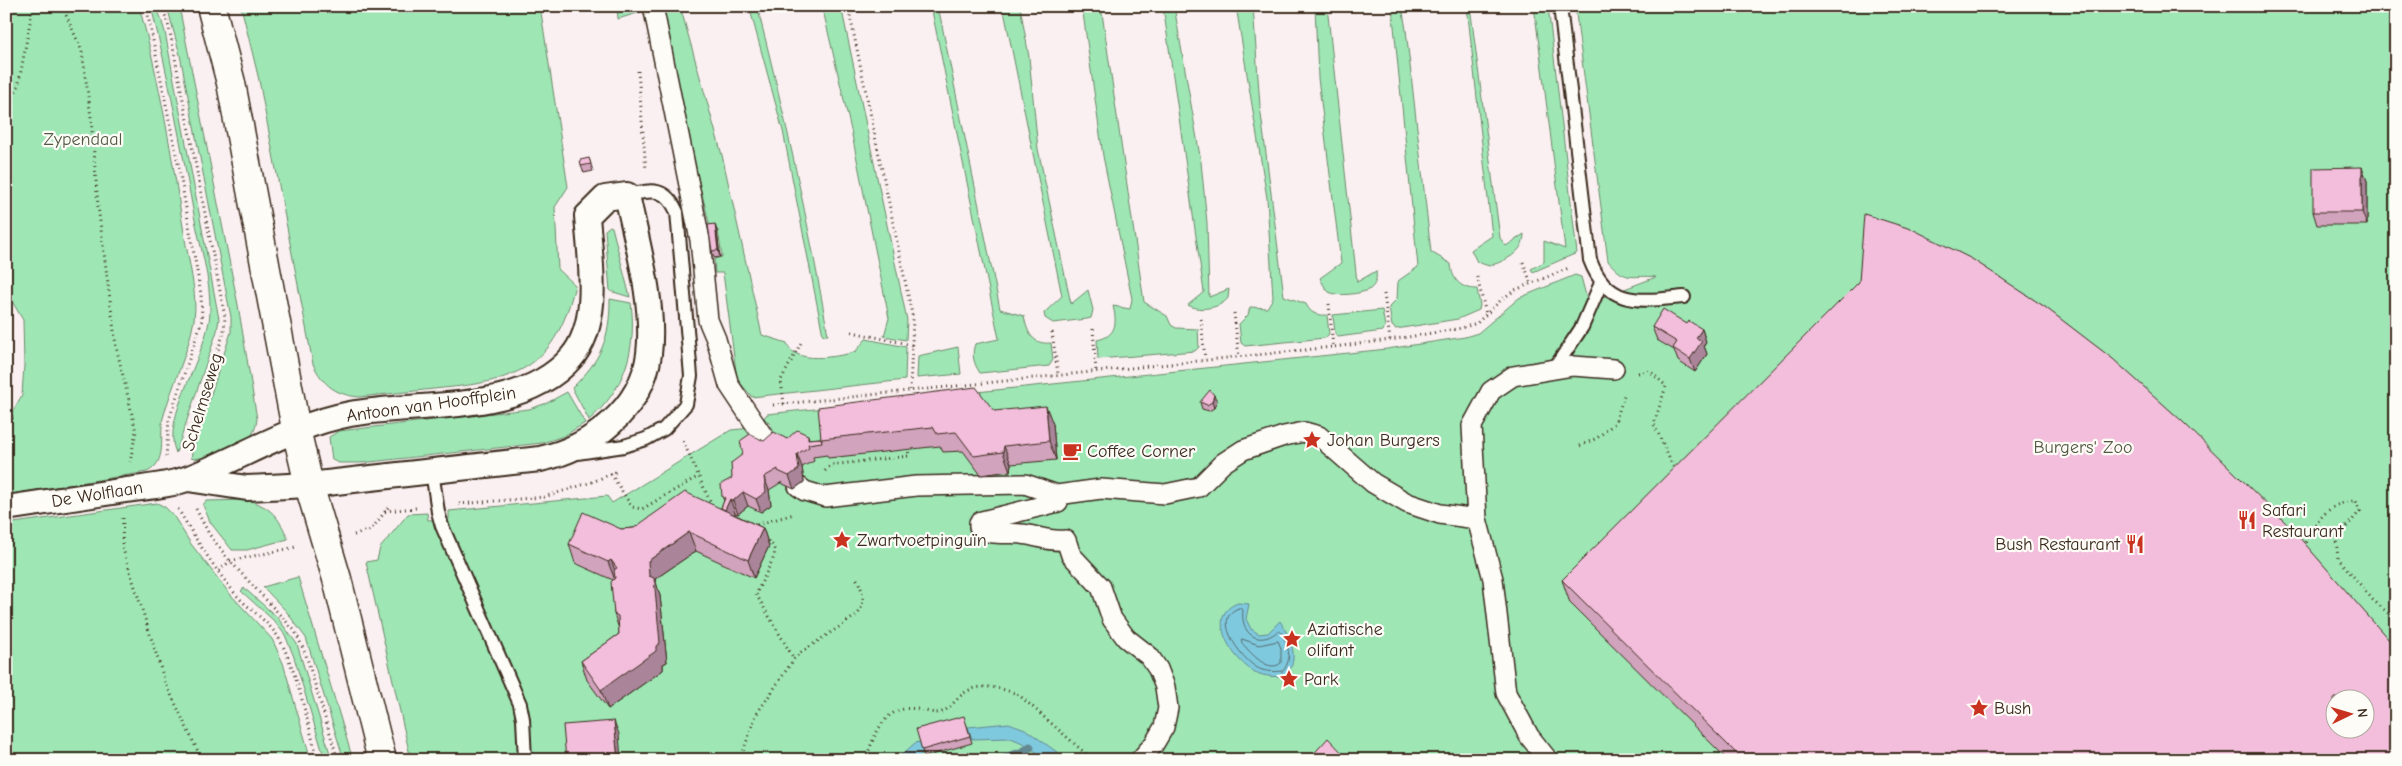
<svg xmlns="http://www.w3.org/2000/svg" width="2402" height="766" font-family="'Comic Neue',sans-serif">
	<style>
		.green { fill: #9ee7b5; stroke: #6c886a; fill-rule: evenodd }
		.water { fill: #7fc9df; stroke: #648992 }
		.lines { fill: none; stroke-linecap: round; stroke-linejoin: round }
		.shore { stroke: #566a6b; stroke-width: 1 }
		.stream { stroke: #648992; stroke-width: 9 }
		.service-casing { stroke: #3b2a1e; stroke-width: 16 }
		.pedestrian-casing { stroke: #3b2a1e; stroke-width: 22 }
		.minor-casing { stroke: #3b2a1e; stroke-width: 28 }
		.secondary-casing { stroke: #3b2a1e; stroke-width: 31 }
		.path { stroke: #3b2a1e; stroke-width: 3; stroke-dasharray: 1 4; stroke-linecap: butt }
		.service { stroke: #fdfcf7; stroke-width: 12 }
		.pedestrian { stroke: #fdfcf7; stroke-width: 19 }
		.minor { stroke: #fdfcf7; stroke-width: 24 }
		.secondary { stroke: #fdfcf7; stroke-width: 28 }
		.wall { fill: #d1a3bc; stroke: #3b2a1e }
		.shaded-wall { fill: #aa8599; stroke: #3b2a1e }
		.building { fill: #f3bedb; stroke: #3b2a1e; fill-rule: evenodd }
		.labels { text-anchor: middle; stroke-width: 4.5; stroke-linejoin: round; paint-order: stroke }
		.park-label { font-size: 18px; fill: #545944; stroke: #fdfcf7 }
		.street-label { font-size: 18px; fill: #3b2a1e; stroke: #fdfcf7 }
		.poi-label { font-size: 18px; fill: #3b2a1e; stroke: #fdfcf7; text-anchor: start }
	</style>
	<rect width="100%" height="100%" fill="#fbf0f1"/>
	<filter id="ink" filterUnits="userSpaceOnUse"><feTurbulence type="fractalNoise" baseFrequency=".02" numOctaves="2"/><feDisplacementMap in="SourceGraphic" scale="10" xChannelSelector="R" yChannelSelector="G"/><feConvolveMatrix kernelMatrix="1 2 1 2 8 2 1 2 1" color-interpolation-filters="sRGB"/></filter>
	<g filter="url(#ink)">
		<path class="green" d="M6 6H139C160 81 172 157 184 233 188 260 198 293 194 320 188 354 172 385 163 418 159 437 168 462 147 472L6 495V417L14 409 22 395 24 365 23 320 6 291Z
			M151 6H157L165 32 219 319 217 331 176 453C160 419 209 352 210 312 211 280 200 246 194 215 181 145 168 75 151 6Z
			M167 6H179L238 305 257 419C254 451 221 453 195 459L191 458 192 453 231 332V317L180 55Z
			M241 6H540L568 187 555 207 558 269 575 285C556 365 520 381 443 388 415 391 387 394 359 397 336 395 323 385 313 364L259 80Z
			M617 6H646L647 10 618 19Z
			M660 6H680L722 155 762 335 787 343C793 365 837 357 855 352L866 339 906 347 905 380 752 397 737 379 723 273H715L714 259 722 257 718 230 711 231 675 83Z
			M749 6H757C785 115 809 224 828 335H823L783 131Z
			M822 6H841L907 320 906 340 884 336 889 318 851 130Z
			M931 6H938L1000 309 1024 316C1027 332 1032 345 1051 343L1053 360 1049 366 980 373C974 364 971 355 975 344L999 339Z
			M1003 6H1020L1029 57 1038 149 1071 304 1088 290 1093 310 1091 318 1087 319 1053 323 1045 318 1044 313 1062 296Z
			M1082 6H1101L1144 302 1167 316 1171 325 1176 328 1198 329 1199 347 1195 351 1098 359 1097 340C1117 336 1117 322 1113 306L1130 309 1132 299 1103 156Z
			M1163 6H1174L1201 162 1207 223 1209 297 1229 289 1228 298C1221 308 1199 312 1188 305L1204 292Z
			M1236 6H1253L1260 106 1284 296 1306 304C1310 313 1317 316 1327 315L1329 334 1325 338 1245 346 1241 343 1239 324 1248 315 1250 307 1267 308 1273 298 1267 198Z
			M1315 6H1327L1357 282 1376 271C1377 277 1376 285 1370 289 1362 294 1337 297 1329 292 1325 289 1322 282 1320 278L1341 263 1318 78Z
			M1392 6H1402L1406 30 1431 252 1451 264C1452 280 1461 289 1477 289L1480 305 1479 310 1458 319 1396 329 1392 326 1389 307 1397 299 1398 281 1418 267Z
			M1467 6H1470L1500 238 1506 246 1524 234C1524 253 1505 261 1489 266L1477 262 1471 250 1492 236Z
			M1534 6H1548L1577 253 1533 272 1531 269 1544 262V241L1565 249Z
			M1575 6H2396V760H411L366 562 377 560 380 548 408 514 427 513 428 520 449 519V511L607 496 612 503 731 430 772 426 764 418 767 414 1387 349 1465 337 1478 333 1519 298 1575 275 1581 277 1588 303 1656 277C1633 274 1627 284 1608 261ZM2334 698H2364V728H2334Z
			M610 226 612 227 630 297 610 291 605 230Z
			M610 299 631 303C637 349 625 389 589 420L572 388C601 360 610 339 610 299Z
			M1382 310 1385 326 1383 331 1338 337 1335 333 1333 315Z
			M958 347 961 374 917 378 918 356Z
			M567 392 585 423 564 436 542 443 361 463H339L332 460 329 437 339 431 529 409 547 403Z
			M248 500C271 507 279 517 288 539L247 550H232L210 522 203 505 206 501Z
			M157 503 165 507 173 515 191 544 230 594 272 639 283 663 311 760H6V524Z
			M298 577 353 760H344L306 638 286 611 263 587Z
			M244 588 277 617 297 644 332 760H325L294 657 285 635 274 621 241 591Z"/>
		<path class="water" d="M1238 603 1249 604 1246 619 1251 629 1259 634 1268 633 1280 621C1291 639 1300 658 1286 676 1275 677 1265 677 1255 672 1234 662 1203 615 1238 603Z
			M1009 723 1025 729 1068 760H1047L1025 744 1011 738 972 739 968 727Z
			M920 742 923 753 916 760H896L915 743Z"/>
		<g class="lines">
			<path class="shore" d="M1239 608 1243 610C1240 633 1258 648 1278 631L1281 632C1288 644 1293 659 1283 671 1275 672 1263 672 1256 667 1241 658 1210 617 1239 608Z
				M1242 639 1259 645 1278 641 1281 648V663C1268 674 1250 652 1242 643Z"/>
			<path class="stream" d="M1004 760C1012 753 1020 756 1030 747"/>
			<g class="service-casing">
				<path id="service" d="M1560 6 1590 260C1608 308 1641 301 1684 297
					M1554 369 1582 327 1601 283
					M577 453 624 446 646 439 664 429 686 404 691 376 677 212C665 186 652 190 627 195
					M432 471 438 512 442 526 520 704 523 719 525 760"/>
			</g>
			<g class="pedestrian-casing">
				<path id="pedestrian" d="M653 6 700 240 708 320 716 339 729 385 769 445
					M798 486 805 491 825 497 916 486 1025 484 1057 495 1101 489 1165 494 1199 487 1223 463 1243 450 1284 436 1304 432 1319 436 1373 483 1407 503 1440 514 1477 519
					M1057 495 1058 502 982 521 979 523V527C988 537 1010 532 1022 534 1039 536 1048 542 1066 540L1071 555 1101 587 1112 619 1126 638 1149 656 1158 669 1165 687 1168 708 1164 727 1154 744 1140 760
					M1548 760 1529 736 1506 693 1493 579 1477 519 1472 426 1491 391 1513 376 1573 366 1614 369"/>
			</g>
			<g class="minor-casing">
				<path id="minor" d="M6 508C46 502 86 496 126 490 146 487 169 486 189 478 243 457 292 425 350 414 420 401 520 416 571 358 602 323 590 259 587 216L605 198 627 195C637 243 655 304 649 354 642 409 591 448 540 459L309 485 247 488 188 479"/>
			</g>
			<g class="secondary-casing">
				<path id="secondary" d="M211 6 231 83 296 429 309 485 337 579 382 760"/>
			</g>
			<path class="path" d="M62 6 82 51 91 117 98 206 116 346 136 431 130 462
				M146 6 179 168 201 294 202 320 169 420 166 457
				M162 6 169 27 225 317 224 332 185 449
				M848 6 913 319 910 390
				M638 71 646 170
				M6 109 18 87 33 6
				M1523 262 1531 283
				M1477 277 1486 314
				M1384 294 1390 340
				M1329 304 1333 347
				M1234 313 1239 357
				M1201 319 1205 359
				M1093 329 1096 371
				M852 332 912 345
				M1052 332 1058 374
				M1638 373 1650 371 1666 386 1654 424 1675 471
				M784 404 781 380 801 343
				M773 405 1333 347 1390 340 1462 328 1477 323 1502 299 1515 290 1569 268
				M683 441 712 506
				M1580 446 1597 438 1615 423 1625 392
				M825 471 831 465 909 456 908 449
				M611 474 632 507 642 509 699 476
				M459 504 544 497 592 482 618 471
				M178 509C195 538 212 565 233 591 246 608 267 619 278 637 296 666 308 725 318 760
				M196 509 209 534 230 561 295 631 306 655 338 760
				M385 511 416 508
				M123 518 122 546 165 682 202 760
				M752 526 794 514
				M354 535 371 530 390 505
				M764 538C772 544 776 546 774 557L756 594 794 659
				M2303 547C2316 523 2326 502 2356 501L2360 511 2336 539 2338 558 2373 600 2396 620
				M219 571 230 561 296 547
				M740 760 756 715 794 659 800 653 857 615C867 602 863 589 855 576
				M866 760C874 733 887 701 921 710 928 711 936 715 944 711 951 707 957 698 964 693 980 682 1003 688 1019 695L1093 760"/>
			<use href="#service" class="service"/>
			<use href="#pedestrian" class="pedestrian"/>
			<use href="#minor" class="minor"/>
			<use href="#secondary" class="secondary"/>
		</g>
		<path class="wall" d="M589 158 593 171 584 173 581 166Z
			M2362 167 2367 181V225H2317L2313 212Z
			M717 231 720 257 714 258 712 251Z
			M1687 324 1702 329 1706 342 1704 346 1707 354 1695 372 1678 361 1674 350 1657 340 1652 327Z
			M1217 401 1214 408 1209 411 1202 409 1200 402Z
			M6 403H9L13 419 6 420Z
			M994 411 1053 424 1056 460 1011 464 1010 471 981 475 963 451 943 452 940 446 828 458 827 455 813 457 814 461 802 467 804 482 794 489 783 484 782 482 769 490 771 505 761 512 748 506 738 514 735 513 734 514 763 528 769 546 754 578 696 551 655 579 660 596 667 662 663 664V670L608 709 587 680 581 661 619 634V629L614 614 613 580 575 563 569 544 621 529 634 528 721 508 724 501 722 496 732 478 764 441 787 439 808 435 809 439 821 438Z
			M1562 580 2396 760H1728L1570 603Z
			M966 723 972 743 924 757 922 750Z"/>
		<path class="shaded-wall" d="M2362 167 2367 181V225L2362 212Z
			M715 224 717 231 720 257 718 250Z
			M1702 329 1706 342 1704 346 1707 354 1695 372 1690 359 1696 338Z
			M1214 395 1217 401 1214 408 1212 402Z
			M1046 406 1053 424 1056 460 1049 441Z
			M1004 446 1011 464 1010 471 1003 452Z
			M797 454 802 467 804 482 794 489 789 476Z
			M764 477 769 490 771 505 761 512 756 499Z
			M743 492 748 506 738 514 733 501Z
			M730 499 735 513 727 527 723 514Z
			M763 528 769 546 754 578 748 560Z
			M689 532 696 551 655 579 660 596 667 662 663 664V670L608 709 601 690 648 561Z
			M611 560 618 578 615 580 608 562Z
			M614 721 619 734 621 760H618Z"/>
		<path class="building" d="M589 158 591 164 581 166 580 160Z
			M2362 167V212H2313V168Z
			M1864 214 1914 230 1972 259 2045 307 2113 359 2183 422 2292 529 2396 648V760H1743L1562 580 1859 282ZM2334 698H2364V728H2334Z
			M715 224 718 250 712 251 708 225Z
			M1663 309 1687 324 1689 321 1702 329 1696 338 1702 341 1690 359 1673 348 1677 342 1652 327Z
			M976 387 994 411 1046 406 1049 441 1004 446 1003 452 974 456 956 432 937 434 933 427 821 439 818 407Z
			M1210 390 1214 395 1212 402 1207 405 1200 402Z
			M6 403H9L11 412 6 413Z
			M797 430 808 435V439L821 438 822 442 808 444 809 447 797 454 799 469 789 476 778 471V469L764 477 766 492 756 499 743 492 733 501 730 499 725 510 721 508 725 498 722 496 721 484 732 478 731 463 743 454 740 441 750 434 764 441 774 432 787 439Z
			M685 492 763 528 748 560 689 532 648 561 649 576 654 578 660 643 656 646V651L601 690 581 661 619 634 618 616 614 614 611 582 615 578 614 570 617 568 611 560 608 562 569 544 583 512 621 529 634 528Z
			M964 716 970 736 922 750 916 729Z
			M614 721 618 760H566L563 725Z
			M1328 738 1349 760H1308Z"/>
	</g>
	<defs>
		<g id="sight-bare" transform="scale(1.5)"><path d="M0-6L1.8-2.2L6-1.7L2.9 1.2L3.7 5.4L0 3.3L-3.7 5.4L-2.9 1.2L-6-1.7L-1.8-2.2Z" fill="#c8321e" stroke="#fdfcf7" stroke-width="2.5" paint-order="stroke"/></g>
		<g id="cafe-bare" transform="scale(1.5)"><path d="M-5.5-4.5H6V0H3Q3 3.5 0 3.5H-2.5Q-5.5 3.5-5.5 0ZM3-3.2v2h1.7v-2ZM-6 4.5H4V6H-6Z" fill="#c8321e" stroke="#fdfcf7" stroke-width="2.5" paint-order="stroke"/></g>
		<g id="restaurant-bare" transform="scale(1.5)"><path d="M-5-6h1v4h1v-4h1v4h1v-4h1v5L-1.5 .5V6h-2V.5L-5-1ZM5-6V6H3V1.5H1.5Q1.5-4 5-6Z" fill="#c8321e" stroke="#fdfcf7" stroke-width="2.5" paint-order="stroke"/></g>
	</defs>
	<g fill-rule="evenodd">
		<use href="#sight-bare" x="1312" y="440"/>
		<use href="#cafe-bare" x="1072" y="451"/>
		<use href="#restaurant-bare" x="2247" y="520"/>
		<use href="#sight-bare" x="842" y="540"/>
		<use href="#restaurant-bare" x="2135" y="544"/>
		<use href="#sight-bare" x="1292" y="639"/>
		<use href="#sight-bare" x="1289" y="679"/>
		<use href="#sight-bare" x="1979" y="708"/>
	</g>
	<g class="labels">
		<g class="park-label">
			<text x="83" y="145">Zypendaal</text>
			<text x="2083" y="453">Burgers' Zoo</text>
		</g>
		<g class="street-label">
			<text transform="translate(202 402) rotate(-73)" y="6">Schelmseweg</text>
			<text transform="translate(431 404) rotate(-8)" y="6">Antoon van Hooffplein</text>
			<text transform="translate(97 494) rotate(-9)" y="6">De Wolflaan</text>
		</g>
		<g class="poi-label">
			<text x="1327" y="446">Johan Burgers</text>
			<text x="1087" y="457">Coffee Corner</text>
			<text x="2262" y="516">Safari<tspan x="2262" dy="21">Restaurant</tspan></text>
			<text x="857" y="546">Zwartvoetpinguïn</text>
			<text x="2120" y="550" text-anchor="end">Bush Restaurant</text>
			<text x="1307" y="635">Aziatische<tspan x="1307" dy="21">olifant</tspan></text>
			<text x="1304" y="685">Park</text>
			<text x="1994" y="714">Bush</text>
		</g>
	</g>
	<rect width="2402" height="766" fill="none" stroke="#fdfcf7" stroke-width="25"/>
	<rect x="12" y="12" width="2377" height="741" fill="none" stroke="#3b2a1e" stroke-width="2" filter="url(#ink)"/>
	<g transform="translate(2350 714) rotate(85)"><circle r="24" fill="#fdfcf7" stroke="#afa8a0"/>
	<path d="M0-4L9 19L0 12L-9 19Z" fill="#c8321e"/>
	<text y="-8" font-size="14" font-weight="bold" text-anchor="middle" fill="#3b2a1e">N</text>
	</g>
</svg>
